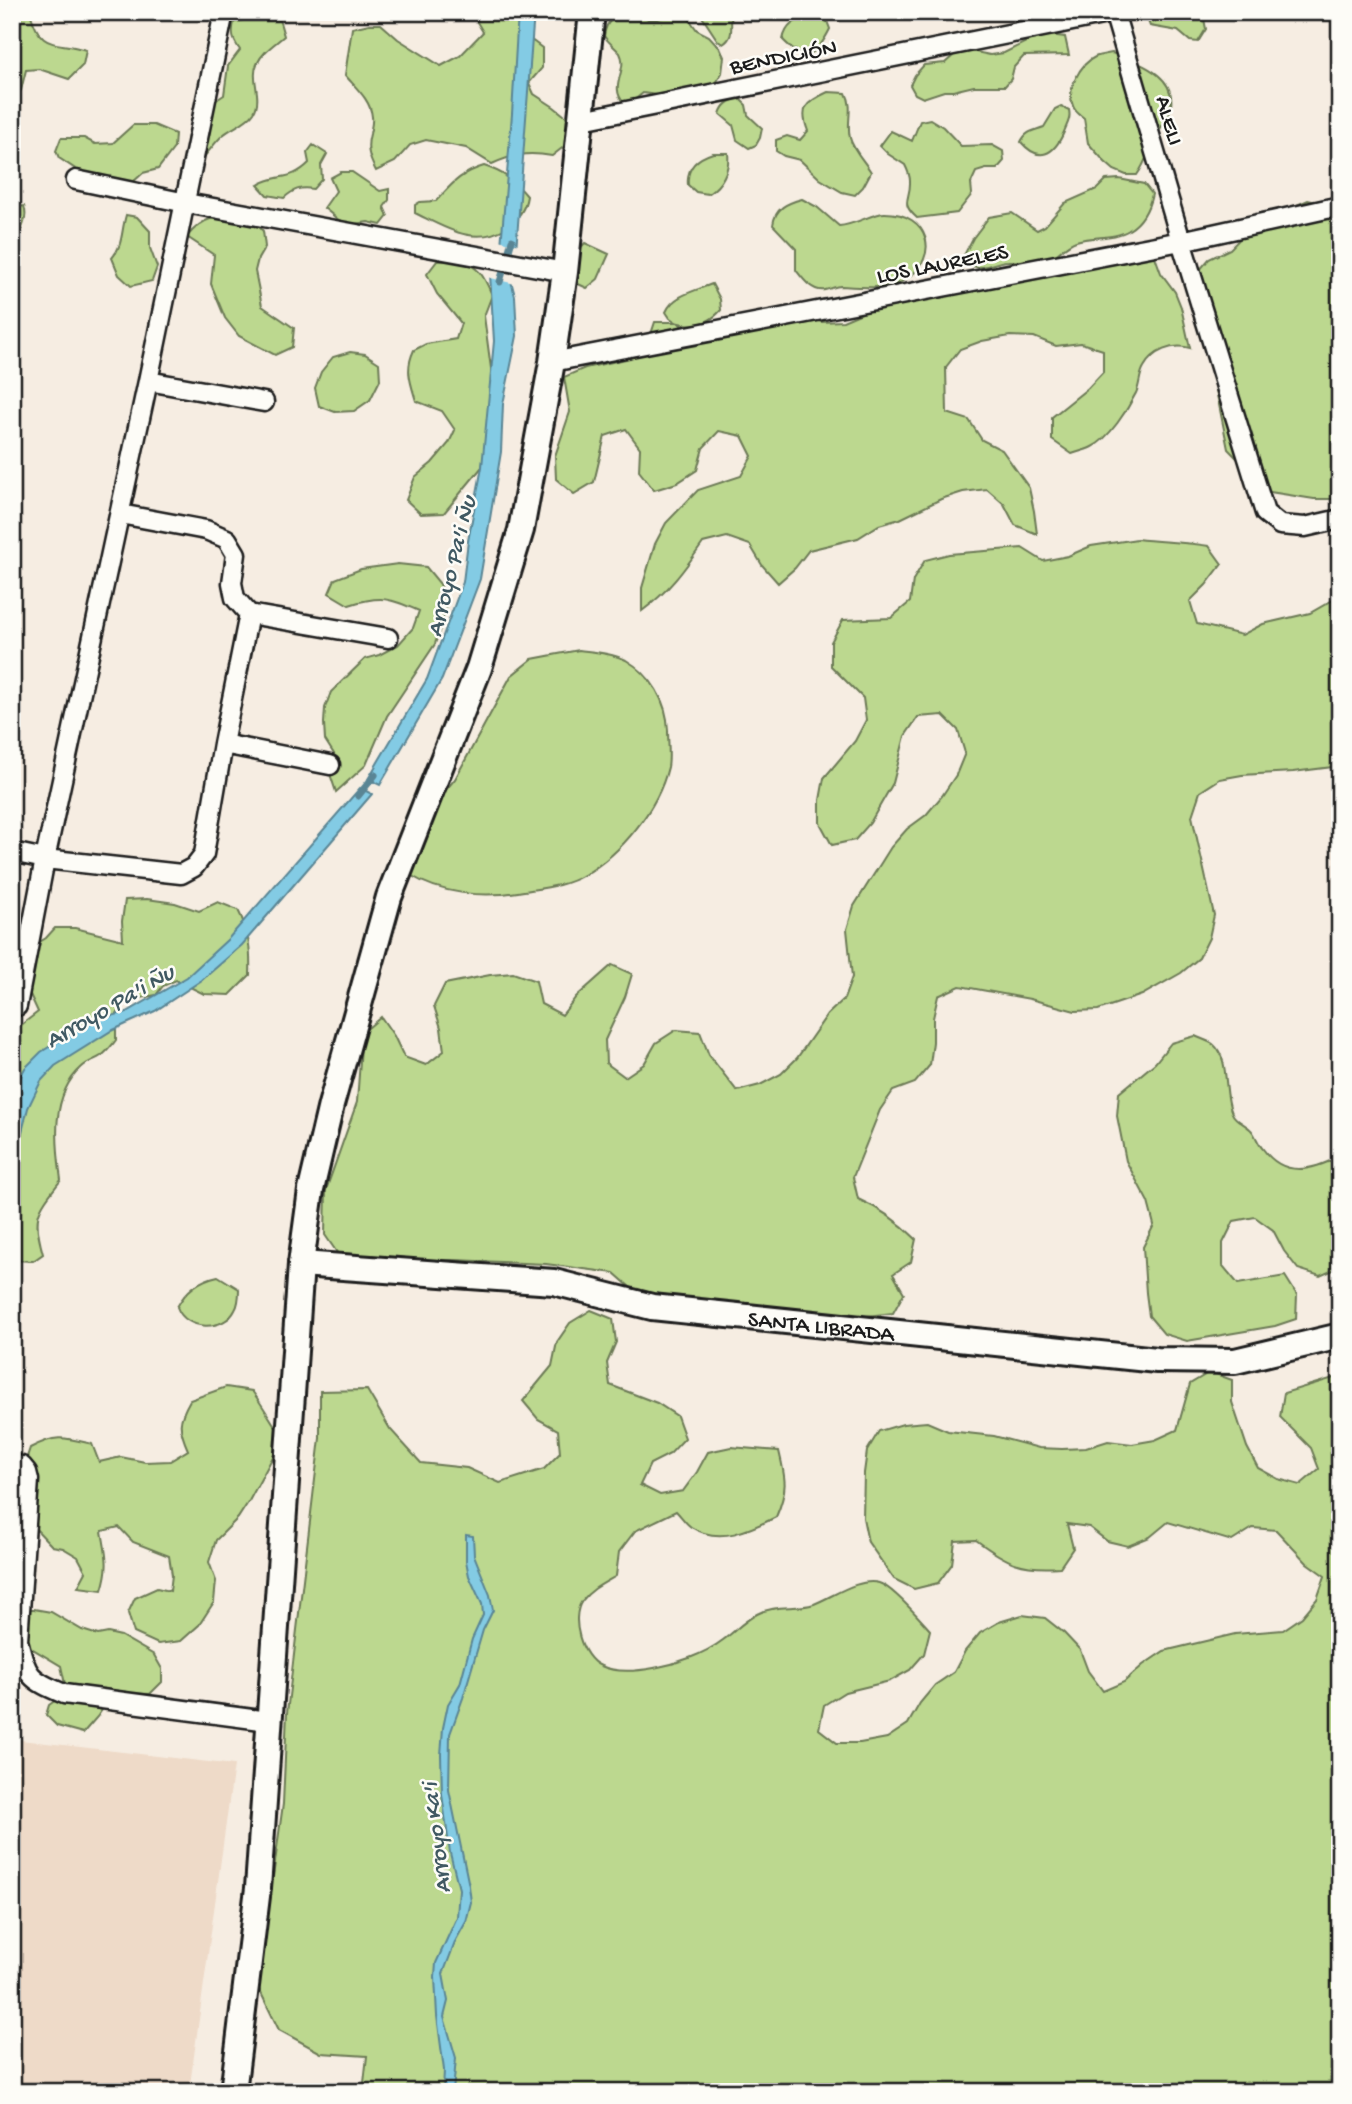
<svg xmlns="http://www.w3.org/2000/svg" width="1352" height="2104" font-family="'Gochi Hand',sans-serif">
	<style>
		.built { fill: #eedac8 }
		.green { fill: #bcd88f; stroke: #6c7a56; stroke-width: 2 }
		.water { fill: #83cbe4; stroke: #5a8594; stroke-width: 2 }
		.pier { fill: #f6ede2 }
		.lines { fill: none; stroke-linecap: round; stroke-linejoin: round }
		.stream { stroke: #5a8594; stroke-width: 7 }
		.street-casing { stroke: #1c1c1c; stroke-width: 23 }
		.secondary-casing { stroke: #1c1c1c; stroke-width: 30 }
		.street { stroke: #fdfcf7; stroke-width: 18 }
		.secondary { stroke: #fdfcf7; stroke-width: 24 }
		.labels { text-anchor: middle; stroke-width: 5; stroke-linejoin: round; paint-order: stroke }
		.street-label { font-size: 23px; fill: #1c1c1c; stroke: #fdfcf7 }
		.water-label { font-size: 24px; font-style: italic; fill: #405962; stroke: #fdfcf7 }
	</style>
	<rect width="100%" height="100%" fill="#f6ede2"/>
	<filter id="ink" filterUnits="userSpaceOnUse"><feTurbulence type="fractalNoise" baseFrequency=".0143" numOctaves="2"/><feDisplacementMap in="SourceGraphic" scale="14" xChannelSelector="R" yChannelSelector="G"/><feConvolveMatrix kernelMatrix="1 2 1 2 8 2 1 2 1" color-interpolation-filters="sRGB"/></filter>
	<g filter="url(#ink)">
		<path class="built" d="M12 1739 234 1765 189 2092H12Z"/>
		<path class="green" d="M12 12H30C41 52 54 40 86 50L83 65 69 79 39 69 26 70 21 90 12 101Z
			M259 12H277L284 36C275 44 262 52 257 64 250 78 263 97 254 112 247 123 232 127 223 135 215 142 208 153 201 160L188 154C183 124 200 110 224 95L228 66 240 50C233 40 231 35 234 22L263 16Z
			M471 12H521L526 36 542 48V68L529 83 534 94 554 107 570 120 566 145 552 156C528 152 514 154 492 164L466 148 426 140 410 145 395 162 376 171C369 158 366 148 370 134 371 128 373 122 372 117 371 100 355 87 345 75L352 28 369 24H381L398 39 441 66 460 56 483 32Z
			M619 12H636L648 19H658L672 14 689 19 697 30 709 36 720 48 724 57 722 73 713 88 678 98 643 93 633 101 624 103C608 86 629 70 620 53 617 49 608 42 604 36 606 23 610 21 619 12Z
			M699 12H762L754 18 732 14C729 25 736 36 723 44L718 41Z
			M815 12 825 16 830 29C817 55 806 64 783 40 786 22 800 19 815 12Z
			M1007 12H1038L1034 19C1024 22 1014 21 1007 12Z
			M1167 12H1192L1204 19 1206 29 1198 42 1190 41 1178 31 1150 26 1148 21Z
			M1042 34 1065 37 1069 55 1024 56 1014 67 1011 79 1005 86H974L953 91H944L923 98 915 94 910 85 915 75 924 65 945 63 954 55 971 51 990 55 1004 53Z
			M1112 53C1140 63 1184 77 1168 117 1165 124 1159 129 1156 135 1149 149 1146 163 1137 175H1126L1114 170 1105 162 1088 143 1084 118C1080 115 1075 112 1073 106 1066 90 1080 64 1095 57 1099 55 1107 54 1112 53Z
			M828 92 846 93C854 108 846 122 850 138 853 150 865 162 871 172L863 187 855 195 842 192 820 179 800 160 784 156 776 151V140L787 136 800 140 808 131C799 108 806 102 828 92Z
			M739 98 746 105 748 115 762 128 760 138 756 145 749 148 737 140 733 125 720 114C723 104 729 101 739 98Z
			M1061 106 1069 110C1071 119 1067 124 1064 132 1054 155 1039 163 1021 142 1026 131 1033 131 1044 127L1055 109Z
			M930 119 943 127 961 146 992 145 1003 151 1004 161 997 169H986L976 172 971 183 972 194 957 213 917 218C899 202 911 200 910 181 910 176 907 169 905 165L888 154 880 146 891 131 912 141 920 121Z
			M133 125H154L175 134 174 148 158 169 143 173 132 183 114 184 92 174 77 170 59 158 56 151 61 138H84L95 144 113 143Z
			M313 145 327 154 321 165 322 179 313 189C300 187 294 189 284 198L267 195 258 185C278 173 290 182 309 163L307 153Z
			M713 153H728C730 170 722 185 708 194L696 192 688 185C686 167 697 158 713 153Z
			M484 166C503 172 514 180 527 196 525 210 518 218 507 227 475 248 444 227 415 213V205L420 202 436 201C452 184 460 173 484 166Z
			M341 172H352L380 191 389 189V200L384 207 388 216 381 225 368 222 355 224 340 221 324 208 336 191 330 178Z
			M1119 179 1144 184 1152 194C1149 208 1142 222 1129 230 1115 239 1093 236 1076 241 1064 245 1057 257 1045 261 1033 266 1020 260 1008 261 989 262 980 276 962 259L973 238 989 217 1012 213 1037 230 1045 226 1065 203 1097 189 1106 180Z
			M802 199 817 207 839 226C855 225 873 213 885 213 929 213 942 257 905 280 890 290 858 287 841 286 834 286 832 289 825 290 812 292 803 279 796 270V249L773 225C775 208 787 203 802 199Z
			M1308 200 1340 208V498L1338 499H1314L1270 492 1228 449 1216 390 1219 359 1198 272 1209 259 1230 249 1254 224Z
			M24 206C29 220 20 232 12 244V208Z
			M247 214 263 231 265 247 258 259 255 271 262 306 294 328 292 347 275 355 239 336 225 318 211 284 214 255 187 237C203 215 222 215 247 214Z
			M126 215 137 217 150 231V248L157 267 152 281 131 286 119 275 112 258C123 246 121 232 126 215Z
			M585 243 609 254 598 279 587 288 576 283C570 266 572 256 585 243Z
			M1153 251 1161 273 1175 292 1181 307 1190 348C1172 343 1153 351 1144 367 1139 375 1140 385 1136 393 1128 409 1109 439 1092 447 1086 450 1078 452 1072 454L1052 440V417L1088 388 1103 372V350L1081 343 1056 346 1034 337 1010 336 982 341 960 349 946 367 947 413 969 420 982 440 1002 450 1029 488 1034 511 1037 534 1015 525 1004 504 987 489 963 492 941 499 900 519 879 525 858 538 809 550 795 568 778 583 762 565 750 545 727 537 703 543C684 570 669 591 642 611V588L655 544 666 523 698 490 741 476 752 456 742 436 719 431 703 448 697 470 677 483 654 490 639 471 640 448 626 429 605 436 594 482 574 494 556 479 555 456 570 412 564 377 585 368 630 358 648 343 655 322H676L670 318 666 312C673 295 695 291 712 284L720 299 721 310C710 323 695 327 679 323L693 338 802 311 821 322 843 321 907 294Z
			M457 260C479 266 483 274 492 295L484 316 494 391 482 467 444 513 421 514 406 500 415 477 432 463 449 443 455 430 442 411 416 401C410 381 405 369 414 350L426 344 456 339 461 323 437 294 427 274 437 261Z
			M350 352 365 354 379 363 380 380 370 400 354 411 335 412 319 406 315 388 321 372 333 357Z
			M1137 539C1161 542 1185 542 1209 546L1222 564 1206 585 1190 601 1197 624 1242 635 1263 624 1310 613 1340 596V766L1293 772 1242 775 1220 779 1200 792 1192 816 1214 915 1209 938 1199 958 1181 973 1142 995 1098 1010 1075 1011 1030 999 960 986 938 996 933 1018V1042L930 1065 915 1083 893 1091 880 1110 853 1177 858 1199C881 1209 898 1221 916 1239L911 1262 893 1274 904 1293 893 1313 849 1318 642 1308 631 1288 614 1273 546 1264 455 1260H360L338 1254 325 1235 326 1190 357 1102 362 1033 381 1017 394 1036 404 1057 426 1065 444 1051 441 1028 434 1006 445 984 490 975 513 973 536 981 541 1004 562 1015 576 997 612 965 632 974 625 997 605 1040 606 1063 625 1077 644 1064 656 1043 676 1030 700 1032 709 1055 737 1091 760 1085 781 1074 797 1058 827 1015 844 999 852 977 847 929 854 906 891 847 907 829 926 815 942 796 956 775 965 753 958 730 943 715 918 717 905 736 893 783 870 823 855 840 832 845 820 823V800L824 778 855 741 866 720 863 698 831 666V642L843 620 891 618 910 602 913 580 925 560 949 554 1022 548 1043 561 1068 556 1091 546Z
			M398 564 426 567 440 584 447 601 442 622 435 644 387 716 366 765 336 792 330 774 334 754 325 740 324 723 325 708 331 692 365 659 379 655 398 645 413 628 419 611C389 598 382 595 349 605L329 593 335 579 361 569Z
			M579 650C594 652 612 653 626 660 652 675 667 702 668 730 668 742 670 756 668 767 658 809 621 854 584 875 564 887 541 888 518 892 482 898 441 894 410 875L440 797 455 779 511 676 532 659Z
			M147 899 175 903 199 911 218 902 238 910C249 931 251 951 250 975L230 995 204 994 176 980 163 986 156 995 125 1001 116 1015V1040C112 1045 107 1052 101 1056 95 1060 87 1062 82 1067 50 1095 56 1143 61 1180 37 1211 32 1215 43 1254L33 1261 12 1260V1036L16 1029 38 1012 27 988 12 977V959L46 938 55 928H75L123 940 122 921 125 900Z
			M1195 1036C1201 1039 1210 1041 1214 1045 1230 1059 1223 1094 1232 1113 1235 1121 1246 1124 1252 1131 1256 1136 1258 1144 1263 1149 1284 1178 1312 1171 1340 1156V1267L1320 1276 1298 1269 1284 1251 1273 1230 1255 1217 1234 1221 1223 1243V1266L1238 1284 1285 1276 1297 1295 1296 1319 1275 1326 1187 1341 1164 1334 1149 1316 1146 1293 1143 1247 1154 1225 1148 1202 1126 1161 1117 1116 1119 1093 1155 1063 1171 1043Z
			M218 1276 239 1289C239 1296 239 1304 235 1310 225 1331 186 1332 177 1307 186 1290 199 1280 218 1276Z
			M591 1310 613 1319 616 1342 607 1363 610 1385 657 1403 677 1416 685 1438 670 1454 650 1464 640 1485 660 1495 683 1491 697 1472 708 1452 731 1447 779 1451C786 1480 788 1489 776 1517 750 1530 719 1545 691 1527 686 1524 681 1516 676 1511L635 1531 619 1552 616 1576C604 1583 591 1589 582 1601 570 1618 581 1658 601 1666 616 1673 638 1671 654 1668 676 1664 705 1654 723 1640 735 1631 744 1621 757 1614 775 1604 796 1610 814 1604 832 1597 860 1577 879 1583 893 1587 920 1619 930 1630L924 1654 910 1670 890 1681 845 1692 824 1705 819 1729 837 1743H860L887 1738 908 1724 920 1703 935 1685 954 1672 965 1651 980 1633 999 1622 1022 1615 1045 1618 1064 1633 1080 1650 1088 1671 1103 1691 1124 1682 1143 1665 1164 1651 1235 1634 1283 1630 1302 1617 1317 1599 1325 1576 1307 1563 1276 1530 1253 1528 1232 1541 1168 1522 1150 1537 1128 1546 1107 1541 1089 1527 1067 1524 1073 1548 1060 1567C1022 1570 1007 1563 976 1540L955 1541 952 1564 938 1583 914 1589 894 1579 868 1542 863 1518 864 1473 867 1451 879 1431 903 1424 927 1422 948 1431 994 1436 1039 1448 1062 1449 1086 1448 1108 1441 1132 1444 1155 1440 1177 1430 1190 1384 1210 1372 1232 1380V1402L1247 1447 1258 1468 1278 1479 1300 1485 1319 1469 1311 1448 1280 1417 1284 1393 1340 1376V1899L1337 1906 1340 1910V2092H363L367 2056 321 2053 279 2030 258 1987 283 1804 287 1713 320 1438V1391L367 1390 390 1429 421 1463 467 1468 500 1483 544 1469 560 1453 558 1430 538 1419 523 1401 552 1366 557 1342 570 1323Z
			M226 1387 252 1391C262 1404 270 1419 279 1432L275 1453 249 1501 238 1518 216 1540 209 1562 216 1581 214 1602 199 1625 181 1641 158 1644 134 1633 128 1613 135 1598 157 1588 170 1591 172 1575 169 1556 133 1542 119 1527 102 1531C106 1555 110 1565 102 1590L78 1587 86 1572 78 1557 63 1548 52 1546 34 1527 25 1463 30 1448C56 1434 64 1437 92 1444L99 1462 121 1457 145 1462 170 1461 188 1450C178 1427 178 1421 190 1400Z
			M12 1609H34L51 1612 82 1630 98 1635 108 1633 121 1636 154 1655 162 1669V1682L150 1694 114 1693 97 1717 83 1733 57 1726 46 1715 49 1705 64 1694 65 1684 61 1666 18 1640Z"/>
		<path class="water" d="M518 12H534L516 251 501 246 512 114Z
			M490 274 510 277 515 296 517 336 503 404 501 452 480 579 442 679 380 785 368 779 427 679 463 582 468 541 482 467 494 341Z
			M360 788 372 794 242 945 202 980 155 1011 111 1031 55 1066 41 1081 28 1108 21 1136 20 1162 12 1184V1092L25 1068 41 1052 91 1021 127 1012 187 977 228 939Z
			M466 1535 473 1536 474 1555 490 1595 493 1610 483 1630 463 1698 450 1734 449 1790 469 1886 471 1902 466 1922 456 1940 443 1974 448 2001 444 2017 456 2058 453 2092H443L444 2070 437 2016 435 1977 436 1963 457 1917 459 1889 450 1853 442 1794 441 1755 443 1728 448 1704 460 1684 472 1639 483 1615 482 1604 469 1576 466 1561Z"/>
		<path class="pier" d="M498 240 520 245 519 253 515 255 499 249Z
			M491 270 512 274 515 284 487 277V272Z"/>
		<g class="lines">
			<path class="stream" d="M500 282 512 240
				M358 796 375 775"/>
			<g class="street-casing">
				<path id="street" d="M1114 12 1181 241 1265 513 1280 525 1305 527 1340 519
					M582 120 1117 12
					M76 180 186 203 565 272
					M552 362 1181 241 1340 206
					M148 381 264 402
					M120 514 206 530 227 539 236 554 232 583 235 598 249 614 388 638
					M223 744 330 765
					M12 852 45 859 181 874 194 867 204 854 223 744 249 614
					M17 1006 45 859 148 381 224 12
					M12 1464 22 1466 27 1472 29 1480 18 1640C27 1677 29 1679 64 1694L268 1721"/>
			</g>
			<g class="secondary-casing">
				<g id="secondary">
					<path id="s1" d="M301 1264 554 1282 652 1307 1157 1360 1235 1361 1340 1336"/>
					<path d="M233 2092 258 1888 301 1264 311 1190 331 1105 389 897 479 668 521 530 552 362 565 272 592 12"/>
				</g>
			</g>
			<use href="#street" class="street"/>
			<use href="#secondary" class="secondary"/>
		</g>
	</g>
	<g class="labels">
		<g class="street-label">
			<text transform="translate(783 55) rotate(-11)" y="8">BENDICIÓN</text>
			<text transform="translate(1171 120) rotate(74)" y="8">ALELI</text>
			<text transform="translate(942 262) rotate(-11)" y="8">LOS LAURELES</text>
			<text dy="8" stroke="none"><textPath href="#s1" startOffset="525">SANTA LIBRADA</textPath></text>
		</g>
		<g class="water-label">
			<text transform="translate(450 566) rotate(-76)" y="8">Arroyo Pa'i Ñu</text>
			<text transform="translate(109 1005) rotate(-30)" y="8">Arroyo Pa'i Ñu</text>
			<text transform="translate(435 1838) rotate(-97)" y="8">Arroyo Ka'i</text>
		</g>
	</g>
	<rect width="1352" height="2104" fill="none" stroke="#fdfcf7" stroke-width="42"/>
	<rect x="21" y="21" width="1310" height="2062" fill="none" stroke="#1c1c1c" stroke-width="2.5" filter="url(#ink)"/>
</svg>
